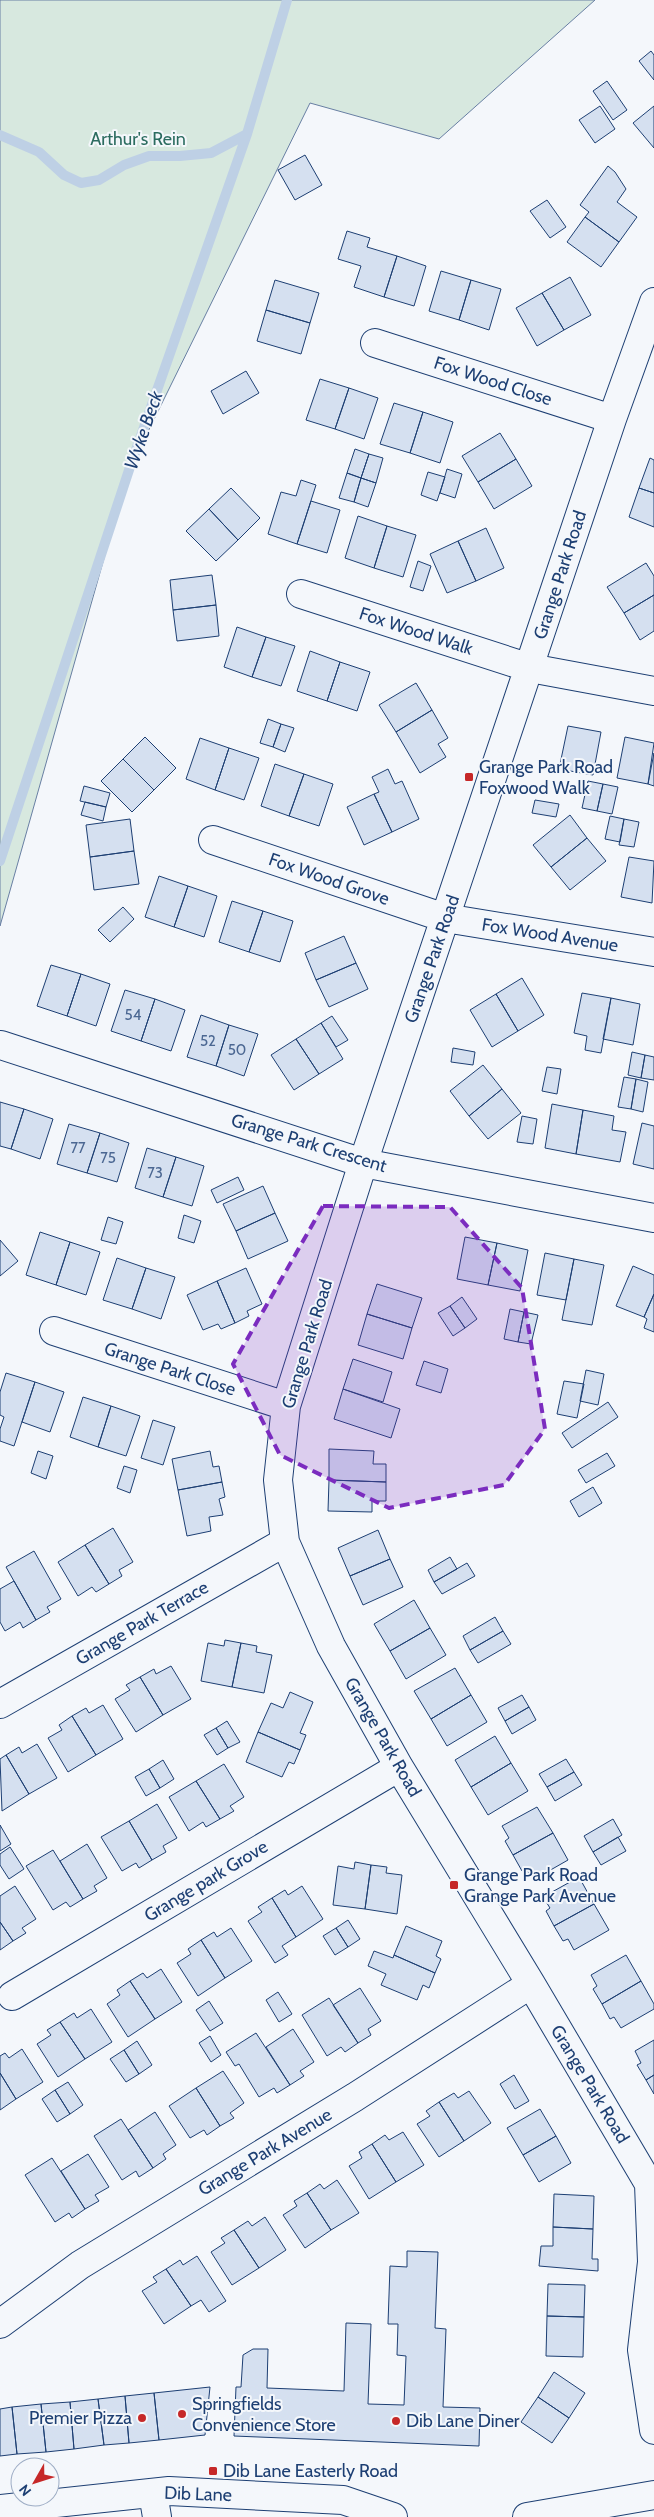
<svg xmlns="http://www.w3.org/2000/svg" width="654" height="2517" font-family="Cabin,sans-serif">
	<style>
		.green { fill: #d7e8df; stroke: #687fa3 }
		.lines { fill: none; stroke-linecap: round; stroke-linejoin: round }
		.stream { stroke: #bed0e5; stroke-width: 10 }
		.building { fill: #d5e0f0; stroke: #1d3f73 }
		.minor-casing { stroke: #1d3f73; stroke-width: 30 }
		.minor { stroke: #f4f7fb; stroke-width: 28 }
		.marked { fill: #7b2cbf; fill-opacity: 0.2; stroke: #7b2cbf; stroke-width: 4; stroke-dasharray: 10 6; stroke-linejoin: round }
		.poi-dot { fill: #c62828; stroke: #f4f7fb; stroke-width: 2 }
		.labels { text-anchor: middle; stroke-width: 4; stroke-linejoin: round; paint-order: stroke }
		.number-label { font-size: 15px; fill: #4b6792 }
		.park-label { font-size: 18px; fill: #2c6c60; stroke: #f4f7fb }
		.street-label { font-size: 18px; fill: #1d3f73; stroke: #f4f7fb }
		.poi-label { font-size: 18px; fill: #1d3f73; stroke: #f4f7fb; text-anchor: start }
		.water-label { font-size: 19px; font-style: italic; fill: #1d3f73; stroke: #f4f7fb }
	</style>
	<rect width="100%" height="100%" fill="#f4f7fb"/>
	<path class="green" d="M0 0H595L439 139 310 103 129 470 0 926Z"/>
	<g class="lines">
		<path class="stream" d="M0 135 39 152 64 175 81 183 99 180 124 165 149 156H180L211 153 247 134
			M0 861 129 470 247 134 287 0"/>
	</g>
	<path class="building" d="M651 51 654 55V80L639 61Z
		M607 81 627 110 613 120 593 91Z
		M600 106 615 129 595 143 579 120Z
		M654 106V148L633 123Z
		M305 155 322 185 295 200 278 170Z
		M608 166 615 172 626 189 617 202 637 217 619 242 585 217 589 212 580 205Z
		M547 200 566 227 550 238 530 211Z
		M585 217 619 242 601 267 567 242Z
		M347 231 370 238 367 247 397 256 384 297 354 287 361 266 338 259Z
		M397 256 426 266 414 306 384 297Z
		M441 271 471 280 459 320 429 311Z
		M570 277 591 315 564 330 542 293Z
		M275 280 319 293 310 323 266 310Z
		M471 280 501 289 489 330 459 320Z
		M542 293 564 330 537 346 516 308Z
		M266 310 310 323 301 354 257 341Z
		M246 371 259 393 223 414 211 391Z
		M320 379 349 388 335 429 306 420Z
		M349 388 378 398 364 439 335 429Z
		M394 403 423 412 410 453 380 444Z
		M423 412 453 422 440 463 410 453Z
		M500 433 516 459 478 482 462 456Z
		M355 449 369 454 361 478 347 473Z
		M369 454 383 458 376 483 361 478Z
		M650 458 654 460V493L639 488Z
		M516 459 532 486 494 509 478 482Z
		M447 469 462 474 455 498 440 493Z
		M428 472 445 477 437 501 421 495Z
		M347 473 361 478 354 502 339 498Z
		M361 478 376 483 368 507 354 502Z
		M301 480 316 485 297 544 268 534 281 492 296 496Z
		M231 488 260 518 238 540 209 509Z
		M639 488 654 493V527L629 517Z
		M311 501 340 510 327 553 297 544Z
		M209 509 238 540 216 561 186 531Z
		M358 516 387 526 374 568 345 558Z
		M387 526 416 535 403 577 374 568Z
		M486 528 504 568 476 581 458 541Z
		M458 541 476 581 447 593 430 554Z
		M418 561 431 566 423 591 410 587Z
		M646 563 654 576V595L624 613 607 587Z
		M212 575 216 605 173 610 170 580Z
		M654 595V631L640 640 624 613Z
		M216 605 219 636 177 641 173 610Z
		M237 627 266 637 252 677 224 667Z
		M266 637 295 646 281 686 252 677Z
		M310 651 340 662 327 701 297 691Z
		M340 662 370 672 357 711 327 701Z
		M416 683 432 710 396 732 379 705Z
		M432 710 448 738 438 744 446 757 420 773 396 732Z
		M268 719 281 724 273 747 260 743Z
		M281 724 294 728 285 752 273 747Z
		M568 726 601 732 593 775 559 769Z
		M145 737 176 768 154 790 123 759Z
		M625 737 654 743 648 784 617 778Z
		M200 738 229 748 215 790 186 779Z
		M229 748 259 758 244 800 215 790Z
		M654 753V786L648 784Z
		M123 759 154 790 132 812 101 781Z
		M275 764 304 774 289 816 261 806Z
		M388 769 395 784 402 781 419 819 392 832 374 794 379 792 372 777Z
		M304 774 333 784 319 826 289 816Z
		M588 781 603 784 597 811 582 808Z
		M603 784 618 787 612 814 597 811Z
		M84 786 110 793 106 807 80 801Z
		M374 794 392 832 364 845 347 807Z
		M535 800 559 804 556 817 532 813Z
		M85 802 106 807 103 821 81 815Z
		M570 815 587 838 551 867 533 845Z
		M610 816 624 819 620 842 605 839Z
		M130 819 134 851 90 857 86 825Z
		M624 819 639 822 634 847 619 845Z
		M587 838 606 861 570 890 551 867Z
		M134 851 139 884 94 890 90 857Z
		M629 857 654 861 652 903 621 897Z
		M159 876 188 886 174 927 145 917Z
		M188 886 217 896 204 937 174 927Z
		M232 901 263 911 249 952 219 942Z
		M123 907 134 919 110 942 98 930Z
		M263 911 293 921 280 962 249 952Z
		M344 936 356 963 316 980 305 953Z
		M356 963 368 989 329 1007 316 980Z
		M51 965 81 974 67 1016 37 1006Z
		M81 974 110 984 96 1026 67 1016Z
		M522 978 544 1015 518 1031 496 994Z
		M125 990 155 999 141 1041 111 1031Z
		M582 993 611 998 601 1053 585 1050 587 1036 574 1033Z
		M496 994 518 1031 492 1047 470 1010Z
		M611 998 640 1004 633 1045 603 1039Z
		M155 999 185 1010 171 1051 141 1041Z
		M201 1015 229 1025 216 1066 187 1057Z
		M332 1016 348 1040 336 1047 321 1023Z
		M321 1023 343 1059 319 1074 296 1039Z
		M229 1025 258 1034 244 1076 216 1066Z
		M296 1039 319 1074 294 1090 271 1055Z
		M453 1048 475 1052 473 1065 451 1062Z
		M632 1052 645 1055 641 1078 628 1075Z
		M645 1055 654 1057V1080L641 1078Z
		M483 1065 502 1089 469 1116 450 1091Z
		M547 1067 561 1069 557 1094 542 1091Z
		M624 1077 636 1079 631 1109 618 1107Z
		M636 1079 648 1082 643 1112 631 1109Z
		M502 1089 521 1113 488 1139 469 1116Z
		M0 1102 24 1109 11 1149 0 1146Z
		M552 1104 583 1110 576 1154 545 1148Z
		M24 1109 53 1119 40 1159 11 1149Z
		M583 1110 614 1116 612 1130 626 1132 620 1162 576 1154Z
		M522 1116 537 1119 533 1144 517 1142Z
		M642 1123 654 1126V1169L633 1164Z
		M69 1124 100 1133 87 1173 57 1164Z
		M100 1133 129 1143 117 1182 87 1173Z
		M147 1148 176 1157 163 1197 135 1188Z
		M176 1157 204 1166 192 1206 163 1197Z
		M238 1177 244 1190 217 1203 211 1190Z
		M263 1186 275 1213 236 1231 223 1204Z
		M275 1213 288 1241 248 1259 236 1231Z
		M184 1215 201 1221 194 1243 178 1238Z
		M108 1217 123 1222 116 1244 101 1240Z
		M40 1232 70 1242 56 1285 26 1275Z
		M465 1237 497 1243 488 1285 457 1279Z
		M0 1240 18 1261 0 1276Z
		M70 1242 100 1252 86 1295 56 1285Z
		M497 1243 528 1250 520 1291 488 1285Z
		M545 1253 574 1259 566 1300 537 1295Z
		M117 1258 146 1268 132 1309 103 1300Z
		M574 1259 604 1265 592 1325 562 1320Z
		M633 1266 654 1275V1294L644 1317 616 1306Z
		M146 1268 175 1277 161 1319 132 1309Z
		M246 1268 262 1304 247 1311 249 1316 235 1323 217 1281Z
		M217 1281 235 1323 221 1329 218 1324 203 1330 187 1295Z
		M377 1284 422 1298 412 1328 367 1314Z
		M654 1294V1332L644 1328 647 1319 644 1317Z
		M462 1297 477 1319 465 1328 450 1306Z
		M450 1306 465 1328 453 1336 438 1313Z
		M510 1309 524 1312 518 1342 504 1339Z
		M524 1312 538 1315 531 1344 518 1342Z
		M367 1314 412 1328 403 1359 358 1345Z
		M353 1359 392 1372 383 1402 343 1389Z
		M424 1361 448 1369 441 1393 416 1385Z
		M586 1370 604 1374 598 1405 580 1401Z
		M6 1373 35 1382 14 1446 0 1441V1429L4 1417 0 1415V1392Z
		M564 1381 584 1384 577 1418 557 1414Z
		M35 1382 64 1392 50 1432 22 1422Z
		M343 1389 400 1409 391 1438 334 1419Z
		M83 1397 111 1406 98 1447 70 1437Z
		M608 1402 618 1417 572 1448 562 1433Z
		M111 1406 140 1416 126 1456 98 1447Z
		M153 1420 175 1427 163 1465 141 1458Z
		M329 1449 374 1451 373 1464H386V1482L329 1480Z
		M38 1451 53 1456 46 1479 31 1473Z
		M210 1451 213 1467 219 1466 222 1482 178 1490 172 1459Z
		M607 1453 615 1466 586 1483 578 1470Z
		M124 1466 137 1470 130 1493 117 1488Z
		M329 1480 386 1482V1501H372V1512L328 1511Z
		M222 1482 225 1497 219 1499 223 1515 209 1517 211 1531 187 1536 178 1490Z
		M593 1487 602 1503 579 1517 570 1501Z
		M113 1528 133 1562 119 1570 122 1576 109 1584 85 1545Z
		M378 1530 390 1559 350 1576 338 1548Z
		M85 1545 109 1584 96 1592 92 1587 78 1596 58 1562Z
		M34 1551 61 1599 47 1607 50 1612 36 1620 6 1567Z
		M450 1557 457 1569 434 1582 428 1570Z
		M390 1559 403 1587 363 1605 350 1576Z
		M467 1563 475 1576 442 1594 434 1582Z
		M14 1581 36 1620 23 1628 20 1622 5 1631 0 1622V1589Z
		M414 1600 430 1628 390 1651 374 1624Z
		M495 1617 503 1631 470 1650 463 1636Z
		M430 1628 446 1655 406 1679 390 1651Z
		M503 1631 511 1644 478 1663 470 1650Z
		M225 1640 241 1643 232 1687 201 1681 208 1643 224 1646Z
		M241 1643 257 1646 256 1652 272 1655 264 1693 232 1687Z
		M171 1666 191 1699 163 1715 140 1677 154 1669 156 1674Z
		M455 1668 471 1695 431 1719 414 1691Z
		M140 1677 163 1715 136 1732 115 1699 130 1690 126 1685Z
		M290 1692 313 1702 300 1733 306 1735 300 1750 258 1732 271 1703 283 1708Z
		M471 1695 487 1722 447 1746 431 1719Z
		M522 1695 529 1707 505 1721 498 1708Z
		M103 1705 123 1739 96 1755 72 1716 86 1708 89 1713Z
		M529 1707 536 1720 512 1734 505 1721Z
		M72 1716 96 1755 68 1772 48 1738 62 1730 59 1725Z
		M227 1721 240 1742 228 1748 216 1728Z
		M216 1728 228 1748 217 1755 204 1735Z
		M258 1732 300 1750 294 1764 289 1762 282 1777 246 1762Z
		M495 1736 511 1763 471 1787 455 1760Z
		M37 1744 57 1778 29 1794 6 1755 19 1747 22 1753Z
		M6 1755 29 1794 2 1811 0 1759Z
		M566 1759 574 1772 547 1787 539 1774Z
		M163 1760 174 1779 160 1788 149 1769Z
		M511 1763 528 1791 488 1815 471 1787Z
		M224 1764 244 1797 230 1806 234 1811 220 1819 196 1781Z
		M149 1769 160 1788 146 1796 135 1777Z
		M574 1772 582 1785 555 1801 547 1787Z
		M196 1781 220 1819 206 1827 203 1822 189 1831 169 1797Z
		M157 1804 177 1838 163 1846 166 1852 152 1860 129 1821Z
		M537 1807 553 1833 513 1855 505 1841 509 1838 502 1826Z
		M613 1819 622 1835 593 1852 584 1836Z
		M129 1821 152 1860 139 1868 136 1863 122 1871 101 1837Z
		M0 1825 11 1844 0 1851Z
		M553 1833 568 1860 533 1880 526 1869 522 1871 513 1855Z
		M618 1837 626 1851 601 1865 593 1852Z
		M87 1844 107 1878 94 1886 97 1891 83 1899 60 1861Z
		M10 1847 24 1869 9 1879 0 1865V1854Z
		M53 1850 83 1899 70 1907 66 1902 53 1910 26 1866Z
		M355 1862 371 1865 365 1909 333 1905 338 1866 354 1869Z
		M371 1865 387 1867 386 1873 402 1875 397 1914 365 1909Z
		M579 1877 594 1904 554 1926 546 1911 550 1908 543 1897Z
		M15 1886 36 1919 22 1928 26 1933 13 1941 0 1922V1896Z
		M302 1886 323 1919 296 1937 272 1898 285 1890 288 1895Z
		M272 1898 296 1937 282 1946 288 1955 275 1963 248 1921 262 1912 258 1907Z
		M594 1904 609 1930 574 1950 568 1939 563 1941 554 1926Z
		M348 1920 360 1939 348 1947 336 1928Z
		M0 1922 13 1941 0 1950Z
		M406 1926 442 1941 436 1956 441 1959 435 1973 394 1955Z
		M231 1928 252 1961 225 1978 201 1940 214 1932 217 1937Z
		M336 1928 348 1947 335 1955 323 1936Z
		M201 1940 225 1978 198 1996 177 1963 191 1954 188 1949Z
		M374 1951 393 1958 394 1955 435 1973 429 1988 423 1985 417 2000 381 1985 386 1974 368 1966Z
		M626 1955 641 1981 602 2004 593 1989 597 1986 591 1975Z
		M161 1969 182 2002 155 2019 130 1981 143 1973 147 1978Z
		M130 1981 155 2019 128 2037 107 2004 120 1995 117 1990Z
		M641 1981 654 2004V2009L621 2028 614 2017 610 2019 602 2004Z
		M360 1988 381 2021 368 2029 371 2035 358 2043 333 2005Z
		M278 1992 292 2014 279 2022 266 2000Z
		M329 1998 358 2043 345 2052 341 2047 327 2056 302 2015Z
		M209 2001 223 2023 210 2031 196 2010Z
		M91 2009 112 2042 85 2059 60 2022 74 2013 77 2018Z
		M60 2022 85 2059 58 2077 37 2044 51 2035 47 2030Z
		M293 2029 314 2062 300 2071 304 2076 290 2085 266 2047Z
		M256 2033 290 2085 277 2093 274 2088 259 2097 239 2064 235 2066 226 2052Z
		M210 2036 221 2055 211 2062 199 2043Z
		M654 2040V2075L646 2080 637 2065 641 2063 635 2051Z
		M137 2041 152 2065 139 2074 124 2050Z
		M22 2049 43 2082 16 2099 0 2073V2056L5 2053 9 2058Z
		M124 2050 139 2074 126 2082 110 2059Z
		M223 2071 244 2103 230 2113 234 2118 220 2126 196 2088Z
		M0 2073 16 2099 0 2110Z
		M514 2075 529 2101 515 2109 500 2084Z
		M654 2075V2094L646 2080Z
		M68 2082 83 2105 70 2114 55 2090Z
		M196 2088 220 2126 207 2135 204 2130 190 2138 169 2106Z
		M55 2090 70 2114 57 2122 42 2099Z
		M469 2091 491 2123 464 2141 439 2102 454 2093 458 2098Z
		M439 2102 464 2141 439 2157 417 2124 430 2116 426 2111Z
		M540 2109 556 2136 523 2155 507 2128Z
		M155 2112 176 2145 163 2154 166 2159 153 2168 128 2130Z
		M121 2119 153 2168 139 2177 136 2171 122 2180 94 2136Z
		M403 2132 424 2165 396 2182 372 2144 385 2135 389 2140Z
		M556 2136 571 2163 539 2182 523 2155Z
		M372 2144 396 2182 369 2199 349 2166 362 2158 359 2152Z
		M88 2154 109 2187 95 2195 99 2201 85 2209 61 2171Z
		M52 2158 85 2209 72 2218 69 2213 55 2222 25 2175Z
		M337 2180 359 2213 331 2230 307 2193 320 2184 324 2189Z
		M307 2193 331 2230 305 2248 283 2215 297 2206 294 2201Z
		M554 2194 594 2196 593 2229 553 2227Z
		M265 2217 286 2250 259 2268 234 2230 248 2221 252 2226Z
		M553 2227 593 2229 592 2259H598V2271L539 2266 541 2246H553Z
		M234 2230 259 2268 232 2285 211 2252 225 2243 221 2238Z
		M407 2251 438 2252 435 2328 446 2329 443 2407 480 2408 479 2446 234 2436 236 2387H241L243 2355 253 2349H268L267 2388 344 2391 346 2323 371 2324 368 2404 404 2405 406 2356 397 2355 398 2324H388L390 2266 407 2267Z
		M197 2256 226 2301 209 2312 201 2300 191 2306 166 2269 180 2260 183 2265Z
		M166 2269 191 2306 164 2324 142 2291 157 2282 153 2277Z
		M548 2284 585 2285 584 2317 547 2316Z
		M547 2316 584 2317 583 2357 546 2356Z
		M554 2372 585 2393 569 2418 538 2397Z
		M210 2387 205 2435 159 2440 154 2393Z
		M154 2393 159 2440 129 2443 125 2396Z
		M125 2396 129 2443 104 2445 98 2399Z
		M538 2397 569 2418 552 2443 521 2422Z
		M98 2399 104 2445 74 2449 70 2402Z
		M70 2402 74 2449 46 2452 41 2404Z
		M41 2404 46 2452 17 2454 12 2407Z
		M12 2407 17 2454 0 2456V2409Z"/>
	<g class="lines">
		<g class="minor-casing">
			<path id="minor" d="M654 302 612 419 363 1163 286 1406 278 1480 285 1542 331 1646 399 1767 531 1984 649 2184 652 2262 642 2350 654 2430
				M375 343 612 419
				M301 594 530 668 654 691
				M213 840 445 918 654 952
				M1 1045 363 1163 654 1218
				M54 1331 286 1406
				M0 1704 285 1542
				M12 1996 399 1767
				M0 2324 80 2265 355 2097 531 1984
				M153 2493 157 2517
				M0 2509 169 2491 343 2500 393 2517
				M527 2517 654 2495"/>
		</g>
		<use href="#minor" class="minor"/>
	</g>
	<path class="marked" d="M323 1206 450 1207 522 1288 545 1429 504 1485 389 1508 280 1455 233 1364Z"/>
	<g class="poi-dot">
		<rect x="464" y="772" width="10" height="10" rx="2.5"/>
		<rect x="449" y="1880" width="10" height="10" rx="2.5"/>
		<circle cx="182" cy="2414" r="5"/>
		<circle cx="142" cy="2418" r="5"/>
		<circle cx="396" cy="2421" r="5"/>
		<rect x="208" y="2466" width="10" height="10" rx="2.5"/>
	</g>
	<g class="labels">
		<g class="number-label">
			<text x="133" y="1020">54</text>
			<text x="208" y="1046">52</text>
			<text x="237" y="1055">50</text>
			<text x="78" y="1153">77</text>
			<text x="108" y="1163">75</text>
			<text x="155" y="1178">73</text>
		</g>
		<g class="park-label">
			<text x="138" y="145">Arthur's Rein</text>
		</g>
		<g class="street-label">
			<text transform="translate(493 381) rotate(18)" y="6">Fox Wood Close</text>
			<text transform="translate(560 575) rotate(-72)" y="6">Grange Park Road</text>
			<text transform="translate(416 631) rotate(18)" y="6">Fox Wood Walk</text>
			<text transform="translate(329 879) rotate(19)" y="6">Fox Wood Grove</text>
			<text transform="translate(550 935) rotate(9)" y="6">Fox Wood Avenue</text>
			<text transform="translate(432 959) rotate(-71)" y="6">Grange Park Road</text>
			<text transform="translate(309 1143) rotate(17)" y="6">Grange Park Crescent</text>
			<text transform="translate(307 1344) rotate(-73)" y="6">Grange Park Road</text>
			<text transform="translate(170 1369) rotate(18)" y="6">Grange Park Close</text>
			<text transform="translate(142 1623) rotate(-30)" y="6">Grange Park Terrace</text>
			<text transform="translate(383 1737) rotate(60)" y="6">Grange Park Road</text>
			<text transform="translate(206 1881) rotate(-31)" y="6">Grange park Grove</text>
			<text transform="translate(590 2084) rotate(59)" y="6">Grange Park Road</text>
			<text transform="translate(265 2152) rotate(-31)" y="6">Grange Park Avenue</text>
			<text transform="translate(198 2494) rotate(2)" y="6">Dib Lane</text>
		</g>
		<g class="poi-label">
			<text x="479" y="773">Grange Park Road<tspan x="479" dy="21">Foxwood Walk</tspan></text>
			<text x="464" y="1881">Grange Park Road<tspan x="464" dy="21">Grange Park Avenue</tspan></text>
			<text x="192" y="2410">Springfields<tspan x="192" dy="21">Convenience Store</tspan></text>
			<text x="132" y="2424" text-anchor="end">Premier Pizza</text>
			<text x="406" y="2427">Dib Lane Diner</text>
			<text x="223" y="2477">Dib Lane Easterly Road</text>
		</g>
		<g class="water-label">
			<text transform="translate(143 430) rotate(-71)" y="7">Wyke Beck</text>
		</g>
	</g>
	<g transform="translate(35 2482) rotate(231)"><circle r="24" fill="#f4f7fb" stroke="#9eadc5"/>
	<path d="M0-4L9 19L0 12L-9 19Z" fill="#c62828"/>
	<text y="-8" font-size="14" font-weight="bold" text-anchor="middle" fill="#1d3f73">N</text>
	</g>
</svg>
